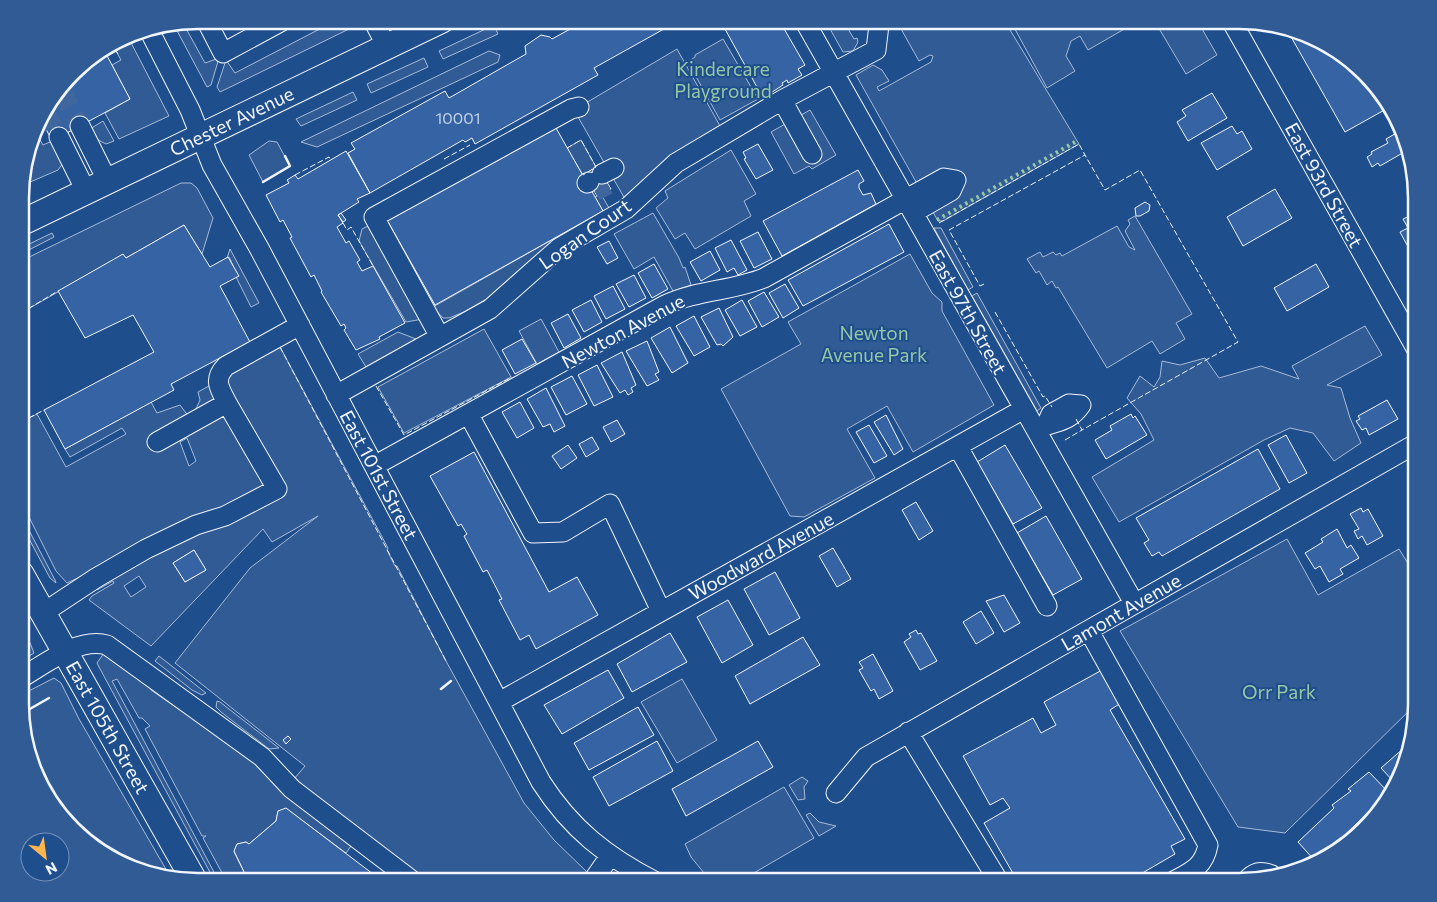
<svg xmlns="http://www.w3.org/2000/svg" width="1437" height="902" font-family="Commissioner,sans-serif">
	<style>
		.built { fill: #305b95; stroke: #a8bbd7; fill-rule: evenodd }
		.building { fill: #3563a3; stroke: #f2f6ff }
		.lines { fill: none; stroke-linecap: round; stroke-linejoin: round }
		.minor-tunnel { stroke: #3f679d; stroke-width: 19; stroke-dasharray: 19 9; stroke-linecap: butt }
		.minor-casing { stroke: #f2f6ff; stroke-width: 21 }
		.major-casing { stroke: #f2f6ff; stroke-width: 27 }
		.minor { stroke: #1f4e8c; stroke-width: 19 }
		.major { stroke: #1f4e8c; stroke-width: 25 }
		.hedge { stroke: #97c8a6; stroke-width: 4; stroke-dasharray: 2.5 4; stroke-linecap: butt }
		.fence { stroke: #f2f6ff; stroke-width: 1; stroke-dasharray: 6 2.5; stroke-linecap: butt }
		.wall { stroke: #f2f6ff; stroke-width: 2.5 }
		.labels { text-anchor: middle; stroke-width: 4; stroke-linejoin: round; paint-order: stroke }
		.number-label { font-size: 16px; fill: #c3d1e8 }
		.park-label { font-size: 19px; fill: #97c8a6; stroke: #1f4e8c }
		.street-label { font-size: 19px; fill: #f2f6ff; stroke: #1f4e8c }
		.rim { fill: none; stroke: #f2f6ff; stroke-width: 2.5 }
	</style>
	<rect width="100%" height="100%" fill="#1f4e8c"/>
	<path class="built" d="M337 20H345L349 29 220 92 217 87 226 60 235 73Z
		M825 20H848L844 22 854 39 857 38 858 42 853 51 843 52Z
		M896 20H987L992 26 1004 20 1079 144 943 221H938L856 75 873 65 882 70 889 81 877 87 879 91 931 62 933 56 930 55 919 61Z
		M1010 20H1023L1016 29 1031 20H1140L1088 50 1080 36 1071 41 1066 56 1075 71 1047 88Z
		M1154 20H1197L1217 55 1186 74Z
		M183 23 205 63 219 58 211 85 207 87 174 25Z
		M494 25 498 34 443 59 439 51Z
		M127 35 169 116 119 139 105 113 130 99 112 65 121 60 112 44Z
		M723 39 758 99 720 120 688 62 695 57V55Z
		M677 49 720 126 625 199 574 110Z
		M489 51 500 55 498 62 317 147 301 142Z
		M424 58 428 67 371 93 367 84Z
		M353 92 357 100 301 126 296 119Z
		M810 110 836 155 812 169 809 166 794 174 771 132Z
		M103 121 114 141 106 144 98 140 90 129Z
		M35 131 43 145 52 141 64 162 58 170 21 186V175Z
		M581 140 596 167 583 175 567 148Z
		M269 141 277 142 290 166 263 182 249 155Z
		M731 150 756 194 744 201 751 216 695 249 685 233 675 239 656 208 668 198 665 191Z
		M181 183H191L197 188 213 218 202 254 184 225 126 258 123 255 21 313V261Z
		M601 194 609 208 545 248 497 293 464 312 449 318H443L433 307 603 211 595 197Z
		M653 213 679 258 683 268 685 267 691 285 673 291 654 257 634 269 614 234Z
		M1135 216 1192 314 1176 323 1185 339 1160 354 1152 341 1107 368 1058 287 1056 288 1052 281 1047 285 1039 271 1036 273 1027 259 1040 252 1043 257 1053 252 1056 255 1060 253 1062 256 1117 226 1129 247 1135 250 1125 231 1130 224 1128 220Z
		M370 225 423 319 406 322 359 241 362 229Z
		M934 228H941L973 287 968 290Z
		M52 233 54 237 21 254V248Z
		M230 249 259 303 251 307 236 277 238 276 229 257 227 258Z
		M910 254 932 293 942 302V311L994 405 913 452 887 406 847 429 875 478 804 517 790 516 721 389 801 344 788 322Z
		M977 293 1041 408 1037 411 972 296Z
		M541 319 559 352 537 364 519 331Z
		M1365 326 1382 355 1327 385 1341 388 1350 418 1361 443 1334 461 1313 433 1290 428 1264 440 1119 522 1092 477 1154 440 1141 414 1127 398 1140 376 1154 387 1160 377 1162 361 1180 365 1205 358 1219 378 1261 366 1299 379 1292 366Z
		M484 329 511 377 404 433 378 387Z
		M398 332 416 339 366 367 358 354Z
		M280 347 388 548 387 550 395 566H397L446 661 524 803 554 840 588 873 581 882H428L294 779 305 766 175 663 250 568 318 516 272 542 263 529 151 646 89 600 92 596 114 583 113 581 97 590 84 575 67 583 56 571 21 501V422L37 414 66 467 126 434 122 428 70 457 65 449 151 402 157 413 180 405 189 417 196 409 200 400 198 392ZM187 438 196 461 189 466 180 442ZM194 550 206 570 185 582 173 563ZM139 576 146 587 131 597 124 586Z
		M21 515 55 580 56 583 50 578 21 524Z
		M1287 539 1318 595 1399 549 1417 578V703L1285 833 1238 827 1120 631Z
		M30 643 34 653 21 661V648Z
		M104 653 149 678 151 690 260 765 281 791 351 846 346 853 287 809 278 811 276 821 249 844 246 842 237 844 234 852 249 882H227L203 838 206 836H202L145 729 150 726 142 718H139L117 679 112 681 215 874 212 876 99 667 97 663Z
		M159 656 206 693 202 695 192 690 155 661Z
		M54 678 61 683 79 719 171 878 141 873 99 852 50 803 21 727V695Z
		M682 679 717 740 677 763 641 702Z
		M217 701 220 702 279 748 269 749 221 712 216 707Z
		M802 777 808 781 804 787 805 799 798 800 789 785Z
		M784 787 814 838 740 881 719 880 704 873 691 857 685 844Z
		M810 813 819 822 836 826 819 836 806 815Z"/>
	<path class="building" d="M571 20H680L594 68 598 75 475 144 472 138 465 142 463 140 370 193 348 153 355 149 351 143 445 91 449 98 526 54 525 46 541 35 550 37 552 39 572 28 568 21Z
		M720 20H779L805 65 798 69 802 75 788 83 787 80 782 83 783 85 763 98Z
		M1286 28 1296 29 1338 50 1387 102 1388 108 1345 132Z
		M104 50 130 99 52 141 40 117 80 64Z
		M1212 93 1227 118 1188 141 1177 122 1186 116 1182 110Z
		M1232 126 1237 134 1242 131 1252 149 1217 170 1201 143Z
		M556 128 603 211 435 305 387 220Z
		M1400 131 1406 151 1380 166 1378 163 1372 167 1367 157 1372 154 1371 152 1388 143 1386 139Z
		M758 144 773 170 756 179 744 159 746 158 743 152Z
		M346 151 370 193 357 199 359 202 338 215 343 223 337 227 346 243 349 241 360 260 357 262 362 271 373 266 405 323 379 337 380 339 356 350 344 330 346 328 344 324 341 326 321 292 322 291 314 275 311 277 290 238 292 237 283 220 280 222 266 195 289 183 287 180 295 175 298 179Z
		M599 169 611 189 597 196 586 177Z
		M858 170 864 181 859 184V188L863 195 871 193 876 204 782 256 763 221Z
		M1275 189 1292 218 1243 246 1227 217Z
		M1145 202 1150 205 1149 211 1140 216H1136L1135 208Z
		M1417 202V240L1407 245 1400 232 1408 228 1403 219 1412 215 1408 207Z
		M341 213 346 220 343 222 338 215Z
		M889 224 904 252 803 306 788 280Z
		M184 225 210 267 228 257 239 276 220 286 250 342 171 384 174 390 65 449 44 410 154 352 133 315 85 338 58 291 123 254 126 258Z
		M758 232 772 259 754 268 740 241Z
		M731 240 747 270 738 275 734 268 727 272 715 248Z
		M609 241 618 258 607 264 597 247Z
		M710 251 720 270 701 281 690 262Z
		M654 264 668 289 652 298 638 273Z
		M1316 264 1329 287 1287 311 1274 288Z
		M634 275 646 298 629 307 616 284Z
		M785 284 799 308 783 318 769 293Z
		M613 286 625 309 606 319 594 296Z
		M764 292 779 317 762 327 748 301Z
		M591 300 602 322 584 332 572 310Z
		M742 300 757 327 740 336 725 310Z
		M719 308 733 337 723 346 721 344 717 345 701 317Z
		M568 314 581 338 564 348 551 323Z
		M694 316 710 347 694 356 676 326Z
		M670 327 688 363 672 373 651 338Z
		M522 339 536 363 515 374 502 350Z
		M647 341 659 372 655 374 659 380 647 386 626 351Z
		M622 352 636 385 631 388 633 392 628 395 625 390 620 393 601 363Z
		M597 365 613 397 594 406 578 375Z
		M572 376 587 404 566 415 551 387Z
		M546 388 565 426 554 432 550 424 543 427 527 399Z
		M1387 400 1398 419 1369 435 1366 428 1362 430 1356 421 1360 419 1358 416Z
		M520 402 534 428 517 438 502 412Z
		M1131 414 1133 418 1135 416 1147 435 1106 459 1095 440 1112 430 1110 426Z
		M886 415 903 449 894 455 874 422Z
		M617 420 625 434 611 442 603 427Z
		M869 425 887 456 874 463 856 432Z
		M1286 435 1307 473 1289 483 1268 445Z
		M592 437 599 449 586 457 579 444Z
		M568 445 577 458 561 469 552 456Z
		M1005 445 1042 508 1013 524 977 462Z
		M1258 449 1280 489 1162 556 1159 552 1152 556 1144 543 1149 540 1136 518Z
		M474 452 549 592 577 577 598 615 536 649 529 635 520 640 499 600 502 599 487 570 483 572 464 536 467 534 461 524 458 526 430 476Z
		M916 502 933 531 919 540 902 510Z
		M1361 508 1363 512 1368 509 1383 536 1367 545 1362 536 1358 539 1354 531 1359 529 1350 514Z
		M1046 516 1082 579 1053 595 1017 533Z
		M1337 529 1347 548 1351 545 1359 558 1340 569 1343 574 1329 582 1320 566 1315 569 1305 553 1323 542 1321 539Z
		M833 548 851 579 837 587 819 556Z
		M194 550 206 570 185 582 173 563Z
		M775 572 800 618 769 635 744 589Z
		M1004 595 1020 623 1004 632 986 601Z
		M728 600 753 645 722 663 697 617Z
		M981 611 994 633 976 644 963 622Z
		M21 628 30 643 21 648Z
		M916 630 918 634 921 633 937 661 920 670 904 642 911 637 909 634Z
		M670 633 687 662 632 692 617 664Z
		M803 637 820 665 750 704 735 676Z
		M873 654 893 691 879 699 874 689 871 691 859 670 863 668 859 662Z
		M608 670 624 698 562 734 544 705Z
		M1102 670 1121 703 1110 710 1185 839 1171 846 1175 854 1127 882H1018L984 823 1010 808 1003 798 990 805 963 756 1033 718 1041 733 1056 725 1044 702Z
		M638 707 654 735 589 770 574 743Z
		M288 736 291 739 286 744 283 740Z
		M1409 739 1394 782 1381 768 1404 748 1402 745Z
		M657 741 673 771 609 806 593 777Z
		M758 741 773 767 686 816 672 789Z
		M1369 772 1389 793 1353 827 1355 829 1336 846 1338 847 1325 859 1316 862 1298 842 1334 808 1332 805 1351 791 1348 789Z
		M286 808 377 877 374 880 377 882H249L234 851 237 844 246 842 249 844 276 821 278 811Z"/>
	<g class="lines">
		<path class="minor-tunnel" d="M61 90 80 126
			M45 110 59 137
			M595 192 608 185"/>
		<g class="minor-casing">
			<path id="minor" d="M206 20 223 53 284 20
				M373 20 387 47
				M804 20 1134 603
				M1231 20 1417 350
				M149 30 190 110 212 165 259 248 541 782C571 829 607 857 656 882
				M782 100 812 154
				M80 126 108 182
				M59 137 87 193
				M602 174 614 168
				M587 183 589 182
				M440 337 374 217 571 109 579 107
				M336 395 490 309 559 248 626 209 676 163 782 100 876 50 879 25
				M469 415 533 533 563 532 610 504 661 611
				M1036 430C1053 420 1067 425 1081 405L1069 404 1051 414 1047 423
				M157 442 227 403C219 388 213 379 226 366L300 325
				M958 447 1047 606
				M374 466 665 305C697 290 732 291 764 278L944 178 956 180 951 191 913 213
				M43 613 96 578 146 549 196 525 225 516 277 489 227 403
				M1089 631 1208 845C1204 867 1191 872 1172 882
				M21 678C45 664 78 637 107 645L262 757 292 789 414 882
				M499 702 1024 409
				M908 732 999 882
				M836 793 866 757 1417 443
				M592 882 610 856
				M1245 882C1254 872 1260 870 1272 875"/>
		</g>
		<g class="major-casing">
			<g id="major">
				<path id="s1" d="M21 223 442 20"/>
				<path id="s2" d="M21 574 195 882"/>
			</g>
		</g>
		<use href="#minor" class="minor"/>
		<use href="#major" class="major"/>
		<path class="hedge" d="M937 220 1077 141"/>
		<path class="fence" d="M112 44 118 54
			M567 148 581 140 596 167 583 175
			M444 159 470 145
			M295 175 329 157 331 160
			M343 223 347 230 351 227 373 266
			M939 223 1079 144 1085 155 949 230 980 286 984 284
			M995 312 1043 397 1045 396 1052 407
			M21 313 58 291
			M280 347 446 661
			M376 386 404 435 512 377
			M1076 419 1082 430 1238 342 1140 170 1105 190 1085 155
			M21 422 44 410
			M1065 440 1082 430"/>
		<path class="wall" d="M263 182 290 166 285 156
			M441 689 451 681
			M21 714 49 698
			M116 856 135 870"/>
	</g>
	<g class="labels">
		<g class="number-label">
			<text x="458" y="124">10001</text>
		</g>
		<g class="park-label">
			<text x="723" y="76">Kindercare<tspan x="723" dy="22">Playground</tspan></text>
			<text x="874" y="340">Newton<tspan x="874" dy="22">Avenue Park</tspan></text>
			<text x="1279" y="699">Orr Park</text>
		</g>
		<g class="street-label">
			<text dy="7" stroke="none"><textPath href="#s1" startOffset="234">Chester Avenue</textPath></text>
			<text transform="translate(1324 185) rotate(61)" y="7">East 93rd Street</text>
			<text transform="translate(585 234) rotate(-35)" y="7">Logan Court</text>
			<text transform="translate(968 312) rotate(61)" y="7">East 97th Street</text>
			<text transform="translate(623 331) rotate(-28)" y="7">Newton Avenue</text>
			<text transform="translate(379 475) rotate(62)" y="7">East 101st Street</text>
			<text transform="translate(761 556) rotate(-29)" y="7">Woodward Avenue</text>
			<text transform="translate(1121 612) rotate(-30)" y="7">Lamont Avenue</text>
			<text dy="7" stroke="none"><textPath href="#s2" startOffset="176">East 105th Street</textPath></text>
		</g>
	</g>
	<path d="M0 0H1437V902H0ZM198 29H1239A169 169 0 0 1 1408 198V704A169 169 0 0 1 1239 873H198A169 169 0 0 1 29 704V198A169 169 0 0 1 198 29Z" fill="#305b95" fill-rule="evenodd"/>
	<path class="rim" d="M198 29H1239A169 169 0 0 1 1408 198V704A169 169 0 0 1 1239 873H198A169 169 0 0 1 29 704V198A169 169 0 0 1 198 29Z"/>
	<g transform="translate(45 857) rotate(151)"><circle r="24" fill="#1f4e8c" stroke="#7391ba"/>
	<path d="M0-4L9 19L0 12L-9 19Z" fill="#ffb74d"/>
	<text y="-8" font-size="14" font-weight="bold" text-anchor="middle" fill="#f2f6ff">N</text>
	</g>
</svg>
